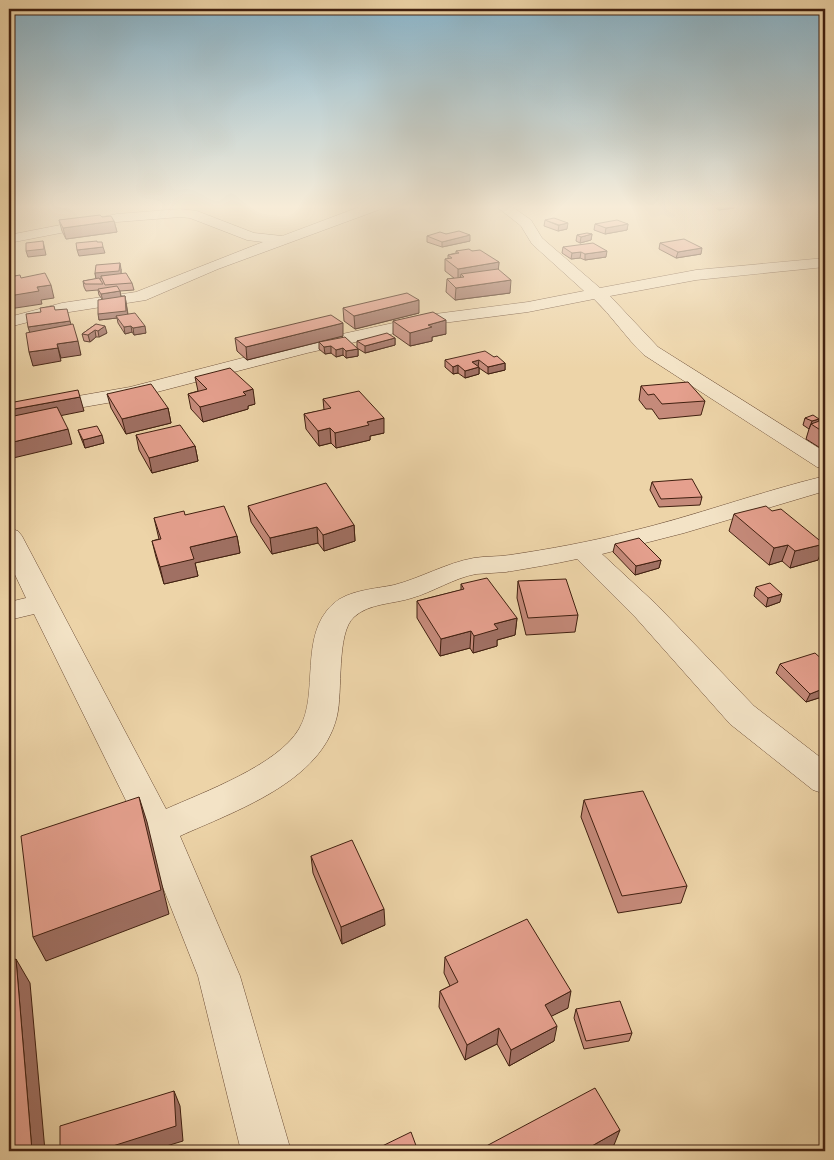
<svg xmlns="http://www.w3.org/2000/svg" width="834" height="1160" font-family="Alegreya,serif">
	<style>
		.lines { fill: none; stroke-linecap: round; stroke-linejoin: round }
		.minor-casing { stroke: #6c4d36; stroke-width: 1 }
		.minor { fill: #f3e3c6; fill-rule: evenodd }
		.wall { fill: #c58a7a; stroke: #412010 }
		.shaded-wall { fill: #a07063; stroke: #412010 }
		.building { fill: #e5a08e; stroke: #412010 }
	</style>
	<rect width="100%" height="100%" fill="#edd4a8"/>
	<filter id="stains"><feTurbulence type="fractalNoise" baseFrequency=".004" numOctaves="4"/><feColorMatrix values="0 0 0 0 .2 0 0 0 0 .09 0 0 0 0 .02 0 0 0 .5 -.17"/></filter>
	<radialGradient id="worn" r=".72"><stop offset=".6" stop-color="#630" stop-opacity="0"/><stop offset="1" stop-color="#630" stop-opacity=".3"/></radialGradient>
	<g class="lines">
		<g class="minor-casing">
			<path id="minor" d="M362 206H382L381 209 218 269 146 300 63 313 9 327V317L62 303 136 292 263 242 247 240 190 218 180 217 117 222 9 243V235L117 214 180 209 197 211 254 233 282 236Z
				M496 206H511L531 220 542 238 600 288 696 270 825 258V267L696 280 610 296 658 347 825 452V469L817 467 644 355C626 338 612 316 594 299L528 312 435 324 307 353 130 399 9 420V408L130 387 305 342 435 314 528 302 584 291 532 244 521 226Z
				M825 476V491L684 533 602 554 656 604 754 706 825 761V794L813 790 730 724 636 618 577 559C554 564 530 568 506 572 496 573 486 573 476 574 454 578 433 592 412 598 394 604 369 603 354 617 336 633 343 692 337 716 322 782 235 811 180 836L240 976 291 1151H241L198 976 140 829 34 614 9 620V602L26 598 9 562V528L18 531 22 536 166 809C204 792 278 765 299 729 320 694 298 636 333 604 348 590 375 589 394 585 421 578 446 563 474 558 486 556 498 557 510 555 550 549 589 542 628 532 695 516 759 492 825 476Z"/>
		</g>
		<use href="#minor" class="minor"/>
	</g>
	<path class="wall" d="M713 206H734V208L719 210Z
		M102 217 114 221 117 232 66 239 62 231 59 220Z
		M545 220 567 229 558 231 544 226Z
		M595 224H628L627 230 605 234 594 230Z
		M446 234 470 241 442 247 427 242V236Z
		M592 234 591 240 580 243 576 241 577 235Z
		M660 243 701 254 676 258 659 249Z
		M563 247 606 257 585 260 580 258 571 259 562 253Z
		M456 251H472L499 262 498 270 510 293 455 300 446 292 447 279 454 278 445 271V259H448V255L456 253Z
		M121 269V273L132 283 134 290 120 291 121 296H125L128 314 146 333 134 335 132 332 125 334 118 323 117 318 99 320 102 299 99 295 98 290 86 291 84 287 83 281 96 279 95 273Z
		M343 308 419 313 355 329 344 321Z
		M393 321 446 334 432 337V341L410 346 393 334Z
		M96 324 107 333 99 337H96L90 342 84 341 82 334Z
		M343 336 247 360 237 351 235 338Z
		M395 338V345L365 353 357 348V341Z
		M319 342 358 349V356L346 358 343 355 336 357 331 353 325 354 319 349Z
		M494 357 505 363V370L488 374 479 368V374L465 378 458 373 453 374 445 367V360Z
		M195 377 255 404 248 406V409L203 422 191 409 188 394 198 391Z
		M641 386 705 401 701 415 659 419 652 409H646L639 400Z
		M107 394 168 408 171 423 126 434 111 408Z
		M323 399 384 433 370 436V440L336 448 331 443 319 446 306 429 304 414 324 410Z
		M805 418 818 422 825 419V451L806 439 809 429 803 425Z
		M78 430 104 443 85 448 81 438Z
		M136 435 195 446 198 461 152 473 139 450Z
		M652 482 702 497 700 505 659 507 650 490Z
		M248 506 354 525 355 541 324 551 318 543 272 554 251 522Z
		M734 514 818 560 790 568 782 561 769 565 729 531Z
		M185 515 237 536 240 553 195 563 198 576 164 584 156 557 152 541 159 539 154 518Z
		M615 544 661 560 659 568 635 575 613 552Z
		M518 581 578 615 575 632 526 635 517 598Z
		M461 584 517 618 515 635 497 640V646L473 653 470 648 440 656 417 618V601L461 590Z
		M756 587 780 602 766 607 754 596Z
		M825 662V696L806 702 776 673 780 664Z
		M584 800 687 886 681 903 618 913 581 817Z
		M311 856 385 925 342 944 313 873Z
		M445 957 568 1008 551 1016 554 1041 509 1066 497 1044 465 1060 439 1007 440 991 450 986 444 973Z
		M576 1009 632 1033 629 1041 584 1049 574 1018Z"/>
	<path class="shaded-wall" d="M720 206H734V208L719 210Z
		M114 221 117 232 66 239 63 228Z
		M568 223 567 229 558 231 559 225Z
		M628 224 627 230 605 234 606 228Z
		M592 234 591 240 580 243 581 237Z
		M470 235V241L442 247V242Z
		M43 241 46 255 28 257 26 251Z
		M103 247 105 253 79 256 77 250Z
		M702 248 701 254 676 258 678 252Z
		M607 251 606 257 585 260V254Z
		M581 252 580 258 571 259 572 253Z
		M499 262 498 274 464 277 461 274 460 280 458 281V269Z
		M120 263 121 269V277L101 276V279H96L95 273Z
		M511 280 510 293 455 300 456 288Z
		M51 285 54 298 41 300 42 304 9 309V296L37 287Z
		M120 291 121 298 103 301 101 294Z
		M125 296 128 317 116 316 117 318 99 320 98 314Z
		M419 300V313L355 329 354 316Z
		M446 320V334L432 337V341L410 346V333L428 325Z
		M70 321 74 334 32 340 28 327Z
		M343 323V336L247 360 246 347Z
		M105 326 107 333 99 337 98 331Z
		M131 326 132 332 125 334 124 327Z
		M145 326 146 333 134 335 133 328Z
		M95 330 96 337 90 342 88 335Z
		M395 338V345L365 353V346Z
		M78 341 81 355 61 358 57 344Z
		M331 346V353L325 354 324 347Z
		M58 348 61 361 33 366 29 352Z
		M343 348V355L336 357V350Z
		M358 349V356L346 358V351Z
		M479 360 478 367 472 362Z
		M505 363V370L488 374V367Z
		M458 365V373L453 374V367Z
		M479 367V374L465 378V371Z
		M253 389 255 404 248 406V409L203 422 200 407 243 392Z
		M80 397 84 411 9 426V410Z
		M168 408 171 423 126 434 122 419Z
		M384 418V433L370 436V440L336 448 335 433 367 422Z
		M819 419 817 426 811 424 809 429 812 421Z
		M330 428 331 443 319 446 318 431Z
		M68 429 72 444 9 459V443Z
		M102 435 104 443 85 448 83 440Z
		M195 446 198 461 152 473 149 458Z
		M354 525 355 541 324 551 323 535Z
		M317 527 318 543 272 554 270 538Z
		M237 536 240 553 195 563 198 576 164 584 160 567 190 547Z
		M824 544 818 560 790 568 795 551Z
		M788 545 782 561 769 565 774 548Z
		M661 560 659 568 635 575 636 566Z
		M782 594 780 602 766 607 768 598Z
		M517 618 515 635 497 640V646L473 653 474 636 494 624Z
		M471 631 470 648 440 656 441 639Z
		M825 688V696L806 702 810 694Z
		M139 797 147 822 169 914 46 961 33 937Z
		M384 909 385 925 342 944 341 927Z
		M16 959 30 983 45 1151H32Z
		M571 991 568 1008 542 1021 545 1005Z
		M557 1026 554 1041 509 1066 511 1050Z
		M499 1028 497 1044 465 1060 467 1045Z
		M174 1091 180 1106 183 1141 150 1151H97Z
		M620 1130 614 1145 603 1151H583Z"/>
	<path class="building" d="M100 215 102 217 111 216 114 221 63 228 59 220Z
		M554 218 568 223 559 225 545 220Z
		M617 220 628 224 606 228 595 224Z
		M459 231 470 235 442 242 427 236 440 232 446 234Z
		M587 233 592 234 581 237 577 235Z
		M684 239 702 248 678 252 660 243Z
		M43 241 44 249 26 251V243Z
		M97 241V242H102L103 247 77 250 76 243Z
		M593 243 607 251 585 254 581 252 572 253 563 247Z
		M469 249 472 251 480 250 499 262 458 269 445 259 452 258 448 255 459 253 456 251Z
		M120 263 119 271 95 273 96 265Z
		M498 269 511 280 456 288 447 279 464 277 461 274Z
		M45 273 51 285 37 287 39 291 9 296V277L20 275 21 278Z
		M126 273 132 283 105 285 101 276Z
		M99 278 103 284H85L83 281Z
		M117 286 120 291 101 294 98 289Z
		M407 293 419 300 354 316 343 308Z
		M125 296 126 311 98 314V300Z
		M54 306 55 310 67 309 70 321 28 327 26 314 41 312 40 308Z
		M433 312 446 320 428 325 432 327 410 333 393 321Z
		M135 313 145 326 133 328 131 326 124 327 116 316Z
		M331 315 343 323 246 347 235 338Z
		M73 324 78 341 57 344 58 348 29 352 26 333Z
		M96 324 105 326 98 331 95 330 88 335 82 334Z
		M387 333 395 338 365 346 357 341Z
		M345 337 358 349 346 351 343 348 336 350 331 346 324 347 319 342Z
		M485 351 494 357 497 356 505 363 488 367 479 360 472 362 479 367 465 371 458 365 453 367 445 360Z
		M230 368 253 389 243 392 246 395 200 407 188 394 207 389 195 377Z
		M688 382 705 401 662 404 654 394 648 395 641 386Z
		M151 384 168 408 122 419 107 394Z
		M78 390 80 397 9 410V403Z
		M359 391 384 418 367 422 369 425 335 433 330 428 318 431 304 414 331 408 323 399Z
		M57 407 68 429 9 443V412L13 411 14 416Z
		M813 415 819 419 812 421 805 418Z
		M825 419V433L811 424Z
		M180 425 195 446 149 458 136 435Z
		M97 426 102 435 83 440 78 430Z
		M692 479 702 497 661 499 652 482Z
		M326 483 354 525 323 535 317 527 270 538 248 506Z
		M224 506 237 536 190 547 194 559 160 567 152 541 161 539 154 518 184 511 185 515Z
		M766 506 772 511 781 509 824 544 795 551 788 545 774 548 734 514Z
		M639 538 661 560 636 566 615 544Z
		M487 578 517 618 494 624 498 629 474 636 471 631 441 639 417 601 464 589 461 584Z
		M566 579 578 615 528 618 518 581Z
		M770 583 782 594 768 598 756 587Z
		M815 653 825 662V688L810 694 780 664Z
		M643 791 687 886 622 896 584 800Z
		M139 797 161 890 33 937 21 836Z
		M352 840 384 909 341 927 311 856Z
		M527 919 571 991 545 1005 557 1026 511 1050 499 1028 467 1045 440 991 458 982 445 957Z
		M16 959 32 1151H9V962Z
		M620 1001 632 1033 586 1041 576 1009Z
		M595 1088 620 1130 583 1151H477Z
		M174 1091 176 1126 97 1151H60V1126Z
		M411 1132 418 1151H372Z"/>
	<linearGradient id="sky" x2="0" y2="1"><stop stop-color="#88b6ce"/><stop offset="0.56" stop-color="#f7ecd8"/><stop offset="1" stop-color="#f7ecd8" stop-opacity="0"/></linearGradient>
	<rect width="834" height="369" fill="url(#sky)"/>
	<rect width="834" height="1160" fill="none" stroke="#edd4a8" stroke-width="30"/>
	<rect x="10" y="10" width="814" height="1140" fill="none" stroke="#412010" stroke-width="2.5"/>
	<rect x="15" y="15" width="804" height="1130" fill="none" stroke="#412010"/>
	<rect width="100%" height="100%" filter="url(#stains)"/>
	<rect width="100%" height="100%" fill="url(#worn)"/>
</svg>
